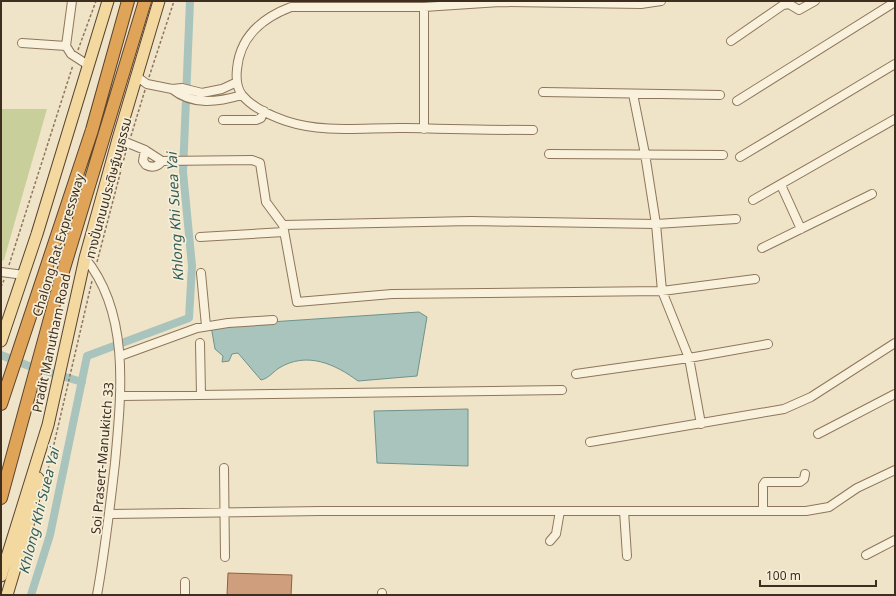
<svg xmlns="http://www.w3.org/2000/svg" width="896" height="596" font-family="Georgia,'Noto Sans Thai',serif">
	<style>
		.green { fill: #c9cf9b }
		.water { fill: #a9c4bc; stroke: #6f938a }
		.lines { fill: none; stroke-linecap: round; stroke-linejoin: round }
		.canal { stroke: #a9c4bc; stroke-width: 8 }
		.building { fill: #cf9f7d; stroke: #8d5f41 }
		.minor-casing { stroke: #8d765c; stroke-width: 10 }
		.major-casing { stroke: #5b4430; stroke-width: 13 }
		.highway-casing { stroke: #5b4430; stroke-width: 14 }
		.path { stroke: #8d765c; stroke-width: 1.5; stroke-dasharray: 3 2; stroke-linecap: butt }
		.minor { stroke: #faf1dc; stroke-width: 8 }
		.major { stroke: #f3d9a0; stroke-width: 11 }
		.highway { stroke: #e0a458; stroke-width: 12 }
		.labels { text-anchor: middle; stroke-width: 3.5; stroke-linejoin: round; paint-order: stroke }
		.street-label { font-size: 13px; fill: #3d2e20; stroke: #f7eed8 }
		.water-label { font-size: 14px; font-style: italic; fill: #2f5d5a; stroke: #f7eed8 }
	</style>
	<rect width="100%" height="100%" fill="#f0e4c8"/>
	<path class="green" d="M1 109H47L4 260 1 261Z"/>
	<path class="water" d="M419 312 427 317 417 376 358 381C335 364 307 351 279 368 273 372 269 378 261 380L238 353 232 354 229 361 222 362 223 356 215 349 211 326Z
		M468 409V466L377 463 374 411Z"/>
	<g class="lines">
		<path class="canal" d="M1 355 29 366 82 382
			M31 595 50 535 87 356 189 318 192 266 183 172 190 1"/>
	</g>
	<path class="building" d="M228 573 292 575 291 595H227Z"/>
	<g class="lines">
		<g class="minor-casing">
			<path id="minor" d="M72 1 66 46 71 54 88 65
				M731 41 783 5 789 4 799 10 815 1
				M22 43 66 46
				M136 76 147 84 172 89 182 88 202 93 222 89 237 82
				M172 89C193 106 218 102 242 95
				M543 92 720 95
				M633 94 645 154 656 224 662 291 689 358 701 424
				M737 101 895 2
				M223 120H256L261 118 264 111
				M424 129V7
				M533 130C491 130 448 129 406 128 366 127 325 134 286 121 271 116 252 107 242 95 236 87 236 78 237 69 240 36 262 18 291 7H424L500 2 641 4 661 1
				M118 139 145 150 162 161 252 160 260 163 266 202 283 225 297 302 392 294 662 291 755 279
				M145 150 143 161 146 165C152 168 158 167 162 161
				M549 154 723 155
				M740 157 895 64
				M781 185 801 229
				M753 200 895 119
				M283 225 471 221 656 224 736 219
				M200 237 284 232
				M762 248 872 194
				M85 258C131 314 121 396 115 463 110 507 105 551 97 595
				M1 272 24 275
				M201 273 206 326
				M200 343 201 395
				M120 356 197 328 228 323 273 320
				M576 374 689 358 768 344
				M121 396 562 390
				M818 434 895 394
				M590 442 784 409 811 397 895 343
				M224 468 225 557
				M763 510V485L765 482H800L804 479 805 474
				M624 511 627 556
				M110 514 321 511H806L829 507 857 488 895 470
				M550 541 556 534 560 511
				M866 555 895 540
				M185 582V595
				M382 593V595"/>
		</g>
		<g class="major-casing">
			<path id="major" d="M1 341 37 234 108 1
				M1 576 48 425 85 258 118 139 159 1
				M7 595 30 518 38 478"/>
		</g>
		<g class="highway-casing">
			<path id="highway" d="M1 404 92 130 128 1
				M1 498 61 278 145 1"/>
		</g>
		<path class="path" d="M78 50 96 1
			M149 77 174 1
			M131 136 145 90
			M97 262 126 151
			M9 265 73 65
			M1 287 4 280
			M47 474 92 281"/>
		<use href="#minor" class="minor"/>
		<use href="#major" class="major"/>
		<use href="#highway" class="highway"/>
	</g>
	<g class="labels">
		<g class="street-label">
			<text transform="translate(108 188) rotate(-75)" y="5">ทางปั่นถนนประดิษฐ์มนูธรรม</text>
			<text transform="translate(58 245) rotate(-73)" y="5">Chalong Rat Expressway</text>
			<text transform="translate(51 343) rotate(-78)" y="5">Pradit Manutham Road</text>
			<text transform="translate(102 458) rotate(-85)" y="5">Soi Prasert-Manukitch 33</text>
		</g>
		<g class="water-label">
			<text transform="translate(175 217) rotate(-93)" y="5">Khlong Khi Suea Yai</text>
			<text transform="translate(39 511) rotate(-76)" y="5">Khlong Khi Suea Yai</text>
		</g>
	</g>
	<rect width="896" height="596" fill="none" stroke="#3d2e20" stroke-width="4"/>
	<path d="M760 580v6h116v-6" fill="none" stroke="#3d2e20" stroke-width="2"/>
	<text x="766" y="580" font-size="12" fill="#3d2e20" stroke="#f7eed8" stroke-width="3" paint-order="stroke">100 m</text>
</svg>
